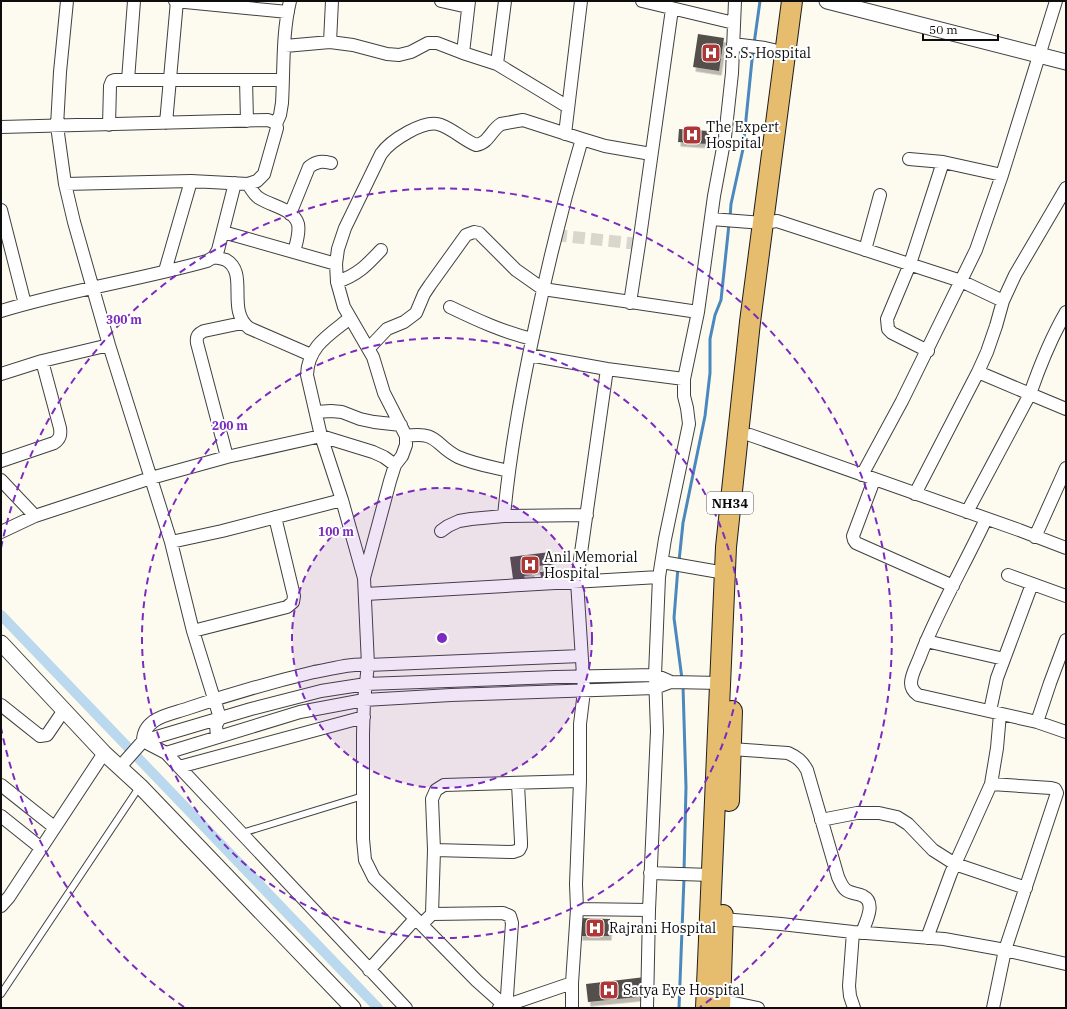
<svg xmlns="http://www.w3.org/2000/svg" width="1067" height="1009" font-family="'IBM Plex Serif',serif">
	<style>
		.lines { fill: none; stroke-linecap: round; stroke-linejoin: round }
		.stream { stroke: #4a88bd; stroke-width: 3 }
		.canal { stroke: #bad8ee; stroke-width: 10 }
		.building { fill: #544f4b; filter: url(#shadow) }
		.minor-tunnel { stroke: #d9d7cd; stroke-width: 12; stroke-dasharray: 12 6; stroke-linecap: butt }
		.service-casing { stroke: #404040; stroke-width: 8 }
		.minor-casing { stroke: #404040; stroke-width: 14 }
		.tertiary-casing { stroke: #404040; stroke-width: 17 }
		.trunk-casing { stroke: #1e1e1e; stroke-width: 22 }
		.service { stroke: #fff; stroke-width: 6 }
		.minor { stroke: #fff; stroke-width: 12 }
		.tertiary { stroke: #fff; stroke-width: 15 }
		.trunk { stroke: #e6bc6e; stroke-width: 20 }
		.ring { fill: none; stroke: #7b2cbf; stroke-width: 2; stroke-dasharray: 7 5 }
		.labels { text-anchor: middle; stroke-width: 4; stroke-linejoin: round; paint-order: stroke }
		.shield { fill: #fff; stroke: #565656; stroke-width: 1 }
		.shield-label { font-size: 13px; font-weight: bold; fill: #0d0d0d }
		.poi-label { font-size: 14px; fill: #0d0d0d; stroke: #fff; text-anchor: start }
		.centre { fill: #7b2cbf; stroke: #fff; stroke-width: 2 }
		.ring-label { font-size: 12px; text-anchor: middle; font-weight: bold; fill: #7b2cbf; stroke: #fff; stroke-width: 4; stroke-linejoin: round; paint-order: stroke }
	</style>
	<defs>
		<filter id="shadow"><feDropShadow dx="2.5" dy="4.5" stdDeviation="0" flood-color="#0004"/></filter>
	</defs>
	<rect width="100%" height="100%" fill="#fdfbef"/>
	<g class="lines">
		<path class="stream" d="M754 44 760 1
			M730 218 731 204 743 149 753 50
			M679 561 683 523 705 416 710 373V339L715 315 721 300 729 224
			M678 567 674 618 682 679
			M683 686 686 787 684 872
			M679 1008 684 878"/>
		<path class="canal" d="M1 615 378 1008"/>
	</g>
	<path class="building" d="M698 34 724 38 719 71 693 67Z
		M679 129 709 131 708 144 678 142Z
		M550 552 553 576 541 577 540 572 547 571 546 565 538 566 539 570 532 571V575L524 576 525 578 513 579 510 557Z
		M580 918 610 919 609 936H580Z
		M645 977 647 996 588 1002 586 984Z"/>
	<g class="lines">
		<path class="minor-tunnel" d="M555 235 639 244"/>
		<g class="service-casing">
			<path id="service" d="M242 833 363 796
				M1 994 140 786"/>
		</g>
		<g class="minor-casing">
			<path id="minor" d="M67 1 60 72 57 126 65 184 74 222 109 345 171 542 193 631 220 718 216 725 217 737
				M175 1 288 12
				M441 1 468 7
				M642 1 734 23
				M330 42 332 1
				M733 44 765 48 786 53
				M285 46 330 42 353 45 387 54 399 55 411 52 428 43H437L463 53 497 64 568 107
				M463 53 469 1
				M497 64 505 1
				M128 80 134 1
				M246 80 247 121
				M166 123 177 1
				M276 124 280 115 282 103C284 70 282 34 290 1
				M109 125 110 86 112 81 115 80H283
				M1 127 268 120 273 122 276 124 277 128 264 174 257 181 248 184 191 181 65 184
				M565 134 581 1
				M909 159 943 162 1002 175
				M248 184C251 189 254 195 259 198 271 206 294 209 298 224 300 233 296 244 294 252
				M1066 188 1015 275 1003 301 996 326 987 352 978 372 1030 394C1040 365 1051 338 1066 312
				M1 210 25 304
				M290 214 309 167C317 161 322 161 331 163
				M711 219 763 223 777 221 961 281 1003 301
				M223 232 336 264
				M865 250 880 195
				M214 257C218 258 223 259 226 260 249 273 226 310 249 328L311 355
				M165 271 191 181
				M337 282C358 275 367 265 381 250
				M630 303 639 244 672 9
				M450 307C477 320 503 332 532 339
				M1 311C69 290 139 280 207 261L214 257 218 250 235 183
				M350 318C329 335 308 346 307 375L321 436 342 500 364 578 368 665 581 656
				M369 348 387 329 404 322 416 313 424 294 430 285 466 235 474 232 479 233 516 270 543 289 698 312
				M928 351 892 333 888 329 887 319 910 264 943 162
				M529 355 607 369 684 379
				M1 374 42 361 109 345
				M316 412 331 411 342 412 360 419 374 422 401 425
				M750 435 1019 530 1066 548
				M406 436C439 431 434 445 458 457 474 464 492 467 509 471
				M227 457 197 343C196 336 198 334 204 331L242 323
				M1 461 54 443C60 439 61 435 60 428L42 361
				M862 475 902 401 976 250 1002 175 1056 1
				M1 480 35 516
				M874 480 853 536 854 540 856 543 953 586
				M915 494 978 372
				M967 512 1030 394 1066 409
				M504 516C510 450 522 386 536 322 549 260 564 200 582 139
				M986 519C965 564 939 608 921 654 918 663 911 674 911 683 911 689 914 692 918 695L1037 722 1066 732
				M441 531 448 526 459 521 471 519 504 516 587 515
				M1 532 35 516 151 478 227 457 321 436 373 452 384 457 395 465
				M1035 537 1066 468
				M171 542 222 531 342 500
				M662 562 725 573
				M1008 575 1066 596
				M364 578 390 481 395 465 402 456 406 445V436L384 393 373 357 344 307 337 282 336 264 338 249 345 228 381 154C390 141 425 118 441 125 454 130 464 140 476 145 489 143 491 130 501 124L523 120 582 139 605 146 651 154
				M366 594 659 577
				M193 631 287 607 293 602 294 596 275 517
				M926 641 1004 659
				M1 705 40 736 47 735 64 710
				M990 711 997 678 1032 584
				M1037 722 1050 683 1066 640
				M143 741C143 732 147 726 154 721 164 714 178 712 189 708 230 694 272 682 314 672 332 669 350 663 368 665L364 700 363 734V839L365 860 374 878 421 924 477 981 505 1006 507 996 512 923 510 916 503 913 432 914
				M143 741 166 753 406 1008
				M731 749 788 753C797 757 802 761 807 770L838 877C840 881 842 887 846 890 851 894 858 893 863 896 877 903 865 923 862 933
				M166 753 300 712 364 700 451 695 655 688 671 682 721 683
				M120 767 143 741 251 709 321 691 366 684 555 677 655 675 671 682
				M179 767 364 717
				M991 784 1051 788 1055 789 1057 793 1005 950 993 1008
				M1 785 54 827
				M1 816 41 848
				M821 820 857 813H879L897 817 908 824 933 850 955 864 1026 888
				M434 850 513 852 519 850 521 846V842L518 784
				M650 873 711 875
				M1 906 9 897 104 753
				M577 909 649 910
				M723 919 781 924 853 932 944 939 1005 950 1066 964
				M426 920 432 914 434 850 432 799 436 790 444 785 580 781
				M853 932 849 986 850 996 854 1008
				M927 938 951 873 991 784 997 748 1000 714
				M369 970 415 919
				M720 1000 758 1008
				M499 1008 572 983
				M572 1008V983L577 909 576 884 580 781V724L584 691 577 581 607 369
				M647 1008 649 910 657 731 655 675 659 577 665 539 689 424 687 408 684 396V379L698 312 714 196 725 137 732 73 735 1"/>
		</g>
		<g class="tertiary-casing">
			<path id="tertiary" d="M827 1 1066 62
				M1 643 104 753 140 786 353 1008"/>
		</g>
		<g class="trunk-casing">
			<path id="trunk" d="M729 801 732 711
				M706 1008 726 547 750 322 792 1
				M720 1008 723 915"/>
		</g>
		<use href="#service" class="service"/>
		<use href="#minor" class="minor"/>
		<use href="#tertiary" class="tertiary"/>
		<use href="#trunk" class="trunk"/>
	</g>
	<circle cx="442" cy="638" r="150" fill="#7b2cbf" fill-opacity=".12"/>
	<g class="ring">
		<circle cx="442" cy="638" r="150"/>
		<circle cx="442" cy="638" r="300"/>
		<path d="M184 1007A450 450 0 0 1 1 728M1 548A450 450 0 1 1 700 1007"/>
	</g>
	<defs>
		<g id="hospital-square" transform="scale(1)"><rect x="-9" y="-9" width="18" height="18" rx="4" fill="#ac3736" stroke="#fff"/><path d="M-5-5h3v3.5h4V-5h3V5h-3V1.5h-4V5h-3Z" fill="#fff"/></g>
	</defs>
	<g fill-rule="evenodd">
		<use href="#hospital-square" x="711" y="53"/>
		<use href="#hospital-square" x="692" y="135"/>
		<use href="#hospital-square" x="530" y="565"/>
		<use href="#hospital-square" x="595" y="928"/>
		<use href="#hospital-square" x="609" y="990"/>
	</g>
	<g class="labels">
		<rect class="shield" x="707" y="492" width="46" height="22" rx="3"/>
		<g class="shield-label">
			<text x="730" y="508">NH34</text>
		</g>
		<g class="poi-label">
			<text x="725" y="58">S. S. Hospital</text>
			<text x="706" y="132">The Expert<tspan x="706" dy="16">Hospital</tspan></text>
			<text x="544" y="562">Anil Memorial<tspan x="544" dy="16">Hospital</tspan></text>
			<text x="609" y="933">Rajrani Hospital</text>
			<text x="623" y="995">Satya Eye Hospital</text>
		</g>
	</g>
	<circle cx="442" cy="638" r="6" class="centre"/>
	<g class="ring-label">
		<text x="124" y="324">300 m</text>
		<text x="230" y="430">200 m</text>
		<text x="336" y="536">100 m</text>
	</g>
	<rect width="1067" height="1009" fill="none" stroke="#0d0d0d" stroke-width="4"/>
	<path d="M923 34v6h75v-6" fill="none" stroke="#0d0d0d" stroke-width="2"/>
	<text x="929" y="34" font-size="12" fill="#0d0d0d" stroke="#ffffff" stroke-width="3" paint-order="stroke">50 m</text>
</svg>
